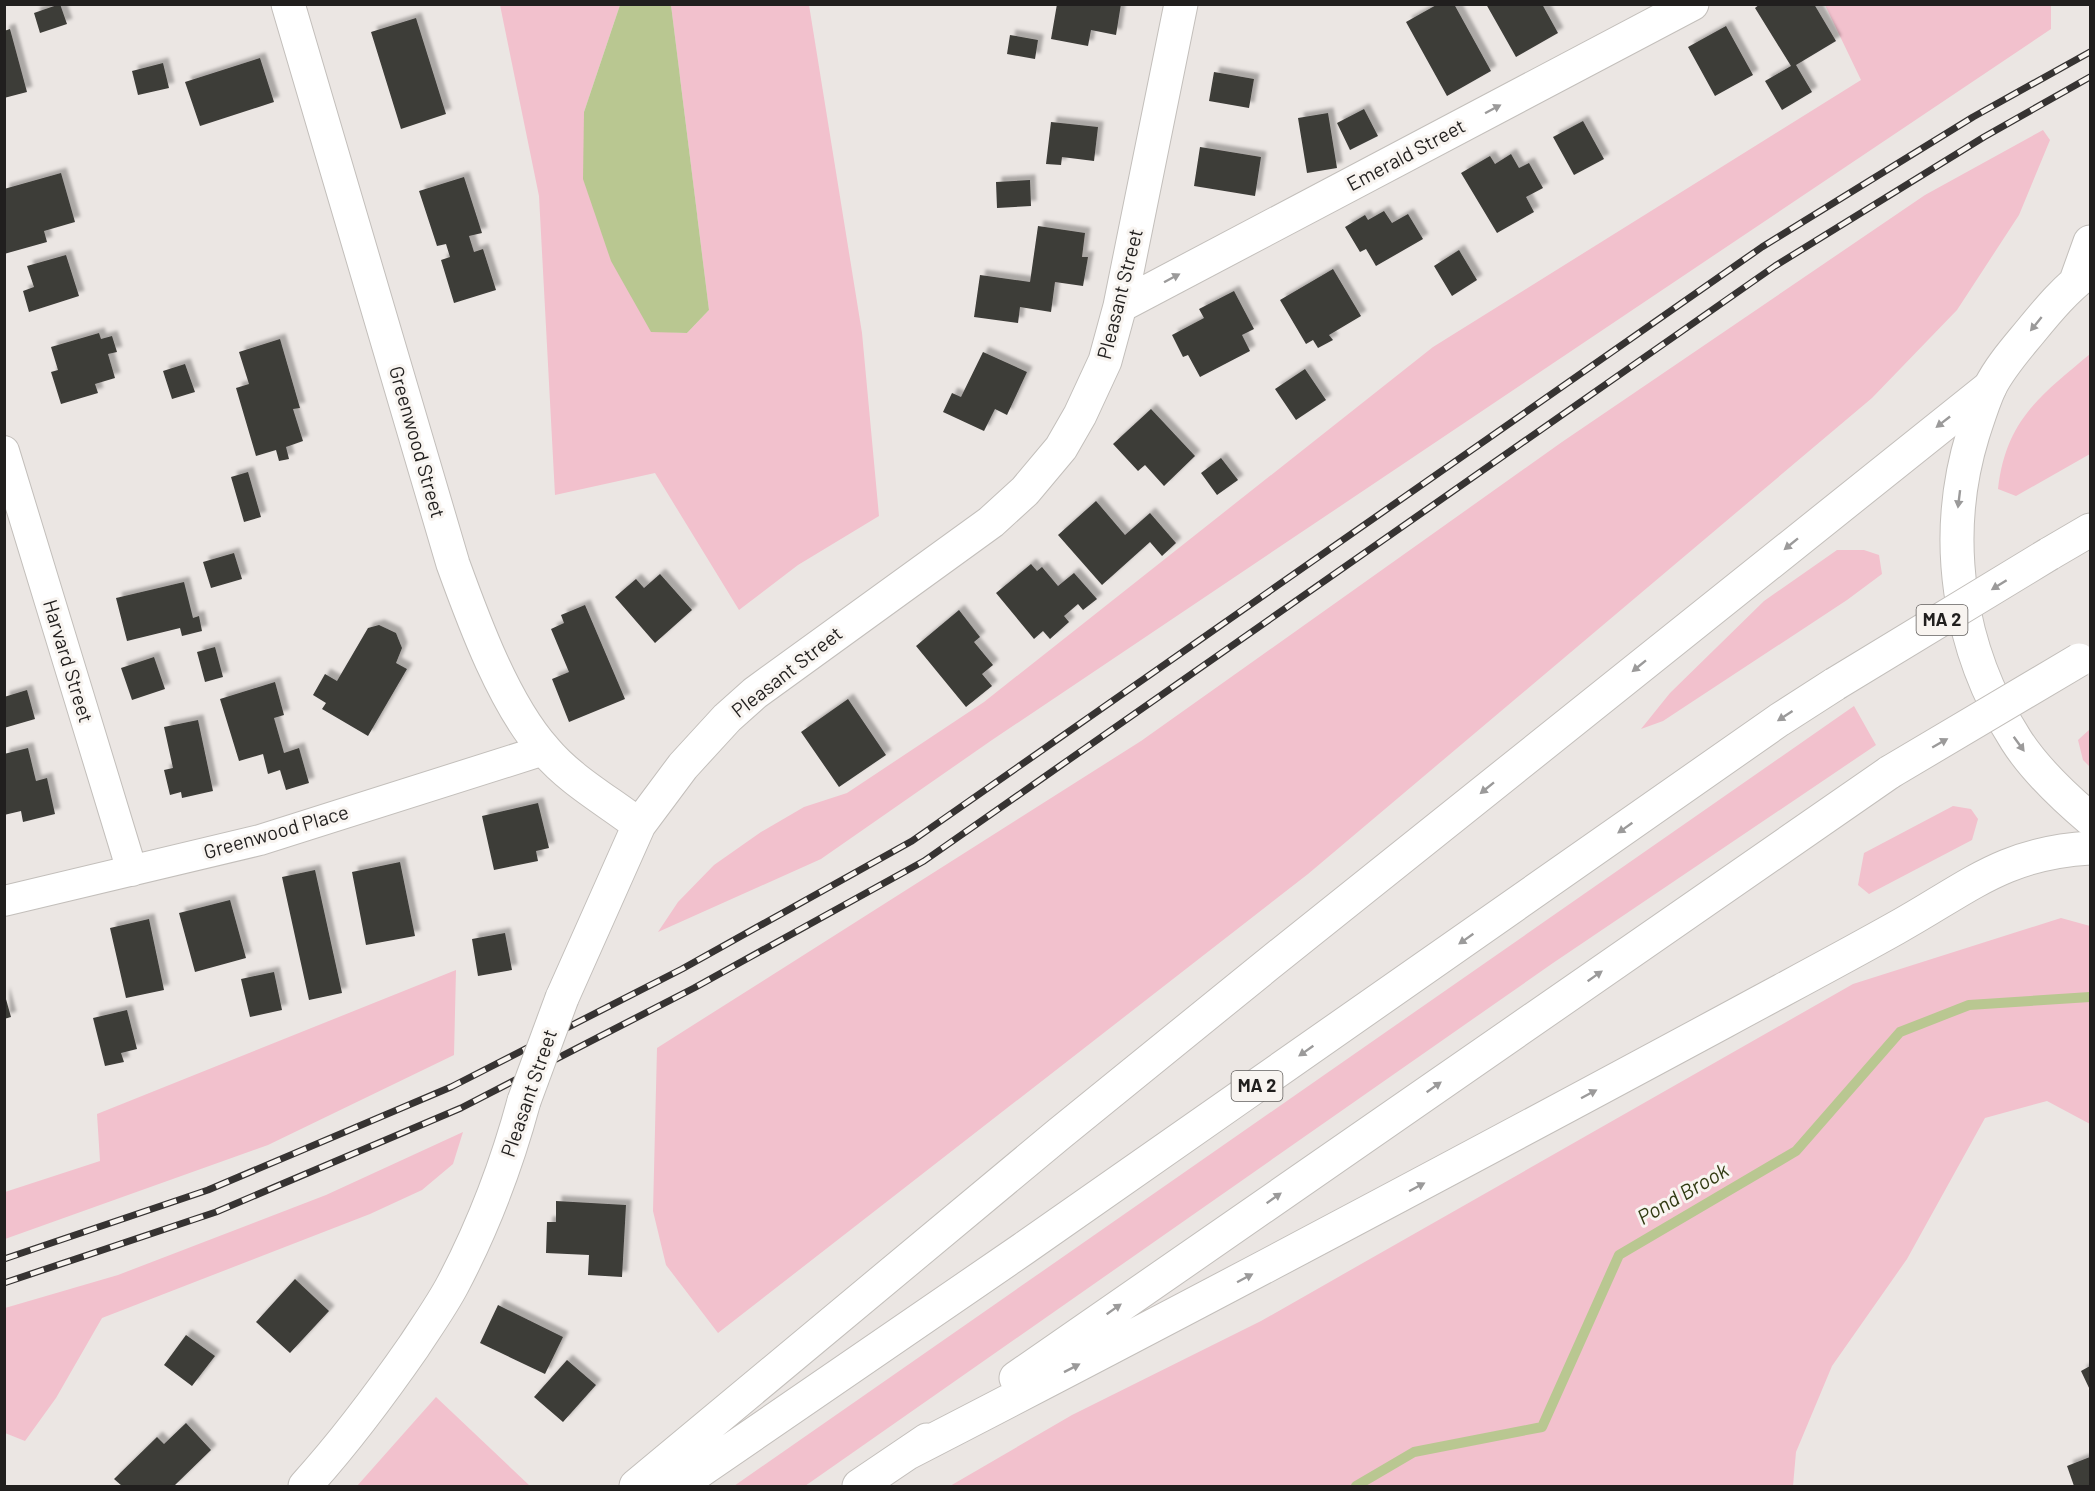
<svg xmlns="http://www.w3.org/2000/svg" width="2095" height="1491" font-family="Barlow,sans-serif">
	<style>
		.green { fill: #f2c1cd }
		.water { fill: #b9c791 }
		.lines { fill: none; stroke-linecap: round; stroke-linejoin: round }
		.stream { stroke: #b9c791; stroke-width: 10 }
		.building { fill: #3d3c38; filter: url(#shadow) }
		.minor-casing { stroke: #c3bfbb; stroke-width: 32 }
		.tertiary-casing { stroke: #c3bfbb; stroke-width: 35 }
		.secondary-casing { stroke: #c3bfbb; stroke-width: 35 }
		.motorway-casing { stroke: #c3bfbb; stroke-width: 35 }
		.minor { stroke: #fff; stroke-width: 30 }
		.tertiary { stroke: #fff; stroke-width: 33 }
		.secondary { stroke: #fff; stroke-width: 33 }
		.motorway { stroke: #fff; stroke-width: 33 }
		.rail-casing { stroke: #363332; stroke-width: 7 }
		.rail { stroke: #f8f4f0; stroke-width: 4.5; stroke-dasharray: 14; stroke-linecap: butt }
		.tertiary-bridge-casing { stroke: #c3bfbb; stroke-width: 35; stroke-linecap: butt }
		.motorway-bridge-casing { stroke: #c3bfbb; stroke-width: 35; stroke-linecap: butt }
		.tertiary-bridge { stroke: #fff; stroke-width: 33 }
		.motorway-bridge { stroke: #fff; stroke-width: 33 }
		.oneway { fill: #9b9a9a }
		.labels { text-anchor: middle; stroke-width: 6; stroke-linejoin: round; paint-order: stroke }
		.shield { fill: #f8f4f0; stroke: #625f5d; stroke-width: 1.5 }
		.shield-label { font-size: 18px; font-weight: bold; fill: #211f1e }
		.street-label { font-size: 20px; fill: #211f1e; stroke: #f8f4f0 }
		.water-label { font-size: 21px; font-style: italic; fill: #313a12; stroke: #f8f4f0 }
	</style>
	<defs>
		<filter id="shadow"><feDropShadow dx="5.5" dy="-5.5" stdDeviation="1.5" flood-color="#0004"/></filter>
	</defs>
	<rect width="100%" height="100%" fill="#ebe6e3"/>
	<path class="green" d="M500 5H620L584 112 651 331 687 333 709 310 671 5H809L862 333 879 516 798 565 739 610 655 473 555 495 539 196Z
		M1825 5H2051V29L992 740 821 859 658 932 678 902 714 865 761 832 804 807 847 793 984 702 1433 347 1861 80Z
		M2043 130 2050 140 2019 215 1957 310 1872 398 1308 874 718 1333 666 1265 653 1211 657 1048 1141 741 1562 442 1925 195Z
		M2090 354V454L2016 496 1998 489C2006 420 2040 396 2090 354Z
		M1837 550H1864L1879 555 1882 574 1847 600 1663 721 1641 729 1670 693 1764 601Z
		M1854 706 1876 745 1553 963 805 1486H734Z
		M2090 729V767L2083 760 2078 740Z
		M1953 806 1971 809 1978 819 1972 840 1869 894 1858 885 1864 853Z
		M2061 918 2090 926V1124L2047 1101 1985 1118 1907 1259 1832 1366 1796 1452 1793 1486H950L1072 1415 1261 1321 1853 984Z
		M456 970 454 1055 268 1145 5 1239V1192L100 1161 97 1114Z
		M463 1132 453 1164 422 1190 370 1214 102 1318 56 1398 25 1441 5 1433V1308L118 1275 326 1195Z
		M436 1397 529 1485 357 1486Z"/>
	<path class="water" d="M620 5H671L709 310 687 333 651 332 611 261 583 179 584 112Z"/>
	<g class="lines">
		<path class="stream" d="M1356 1486 1414 1452 1542 1427 1619 1255 1796 1151 1900 1032 1969 1005 2090 997"/>
	</g>
	<path class="building" d="M60 4 67 24 40 33 34 13Z
		M1057 4H1121L1116 35 1091 30 1088 46 1051 39Z
		M1438 4H1454L1491 71 1447 96 1406 22Z
		M1486 4H1542L1558 33 1516 57Z
		M1760 4H1814L1836 41 1796 65 1812 92 1782 110 1765 81 1791 66 1755 8Z
		M416 18 446 114 401 129 371 32Z
		M1726 26 1753 75 1715 96 1688 47Z
		M10 29 27 92 4 98V31Z
		M1010 35 1038 40 1035 59 1007 54Z
		M260 58 274 102 200 126 185 82Z
		M163 63 169 88 138 95 132 71Z
		M1214 72 1254 79 1249 108 1209 101Z
		M1364 109 1378 136 1350 150 1337 123Z
		M1328 113 1337 168 1307 173 1298 118Z
		M1583 121 1604 159 1574 175 1553 137Z
		M1051 122 1098 127 1094 161 1062 157 1061 165 1046 164Z
		M1200 147 1261 157 1255 196 1194 186Z
		M1511 154 1519 168 1529 163 1543 188 1526 197 1534 212 1497 233 1461 173 1490 156 1495 164Z
		M61 173 75 222 44 231 47 242 4 254V189Z
		M464 177 482 233 469 236 474 252 483 249 496 290 454 303 441 260 450 257 446 244 437 246 419 191Z
		M1030 180 1031 206 997 208 996 182Z
		M1384 211 1392 223 1408 214 1423 239 1376 266 1366 249 1360 252 1345 227 1365 215 1368 220Z
		M1038 226 1085 233 1082 257H1088L1083 286 1055 282 1051 312 1020 307 1018 323 974 317 980 275 1030 282Z
		M1459 250 1477 280 1452 296 1434 266Z
		M66 255 79 296 29 312 23 291 34 287 27 266Z
		M1333 269 1361 316 1329 335 1333 340 1318 348 1313 340 1306 344 1280 300Z
		M1234 291 1254 329 1242 335 1250 351 1200 377 1188 355 1183 357 1172 335 1204 318 1199 309Z
		M99 333 101 339 112 336 117 352 108 354 115 378 95 384 98 393 61 404 51 372 58 370 51 347Z
		M280 339 300 408 293 409 303 441 286 447 289 459 279 461 276 450 256 456 236 388 249 384 239 352Z
		M983 352 1027 372 1007 415 995 409 984 431 943 412 952 393 961 397Z
		M185 364 195 392 172 399 163 371Z
		M1305 369 1326 400 1296 420 1275 389Z
		M1151 409 1195 456 1164 486 1145 465 1138 471 1113 444Z
		M1221 458 1238 480 1217 495 1201 473Z
		M248 472 261 517 244 522 231 477Z
		M1096 501 1125 535 1150 513 1176 543 1162 556 1150 542 1102 585 1058 535Z
		M234 553 242 579 211 588 203 562Z
		M1031 564 1037 571 1042 567 1058 586 1074 573 1097 599 1083 610 1078 604 1064 616 1069 622 1050 639 1043 631 1034 639 996 593Z
		M660 574 692 610 655 643 615 597 636 579 644 588Z
		M184 582 193 618 199 616 202 631 182 636 180 628 127 641 116 598Z
		M585 605 625 699 569 722 552 679 569 672 551 629 564 623 561 615Z
		M959 610 980 637 974 642 993 665 982 674 992 686 966 707 916 646Z
		M379 625 396 633 402 648 396 663 407 669 368 736 322 709 326 703 313 695 325 674 337 681 368 628Z
		M215 647 223 677 205 682 197 652Z
		M154 657 165 689 132 700 121 668Z
		M275 682 284 715 274 718 284 753 299 748 309 783 286 790 280 770 268 774 263 754 239 761 220 699Z
		M27 690 35 719 4 728V697Z
		M848 699 886 755 839 787 801 732Z
		M198 720 213 791 182 798 181 792 170 795 164 770 173 768 164 727Z
		M28 748 36 781 47 778 55 814 23 822 21 811 4 815V754Z
		M538 803 549 848 536 851 538 861 494 870 482 816Z
		M400 862 415 936 366 945 352 872Z
		M315 870 342 993 309 1000 282 877Z
		M230 900 246 958 195 972 179 913Z
		M149 919 164 990 126 998 110 928Z
		M505 933 512 970 478 976 472 939Z
		M274 972 282 1010 250 1017 241 979Z
		M4 992 11 1017 4 1019Z
		M127 1010 137 1049 121 1053 124 1062 105 1066 93 1018Z
		M556 1201 626 1205 622 1277 588 1275 589 1255 546 1253 547 1222H556Z
		M295 1279 329 1311 290 1353 256 1322Z
		M498 1305 563 1337 545 1374 480 1343Z
		M186 1335 215 1356 192 1386 164 1365Z
		M567 1360 596 1385 563 1422 534 1397Z
		M2090 1366V1390L2081 1371Z
		M186 1423 211 1450 174 1486H122L114 1479 157 1437 164 1444Z
		M2090 1457V1486H2074L2067 1466Z"/>
	<g class="lines">
		<g class="minor-casing">
			<path id="minor" d="M4 451 132 871
				M4 901 260 840 544 750"/>
		</g>
		<g class="tertiary-casing">
			<path id="tertiary" d="M288 4 453 564C474 622 504 704 545 750 570 780 608 801 639 825
				M1120 306 1692 4
				M562 998 639 825 683 766 727 718 755 693 991 522 1025 491 1061 448 1080 415 1105 361 1120 306 1181 4
				M305 1486C345 1442 380 1395 414 1346 427 1326 442 1305 453 1284 484 1225 507 1164 524 1101"/>
		</g>
		<g class="secondary-casing">
			<path id="secondary" d="M2090 271C2067 287 2048 310 2030 332 2016 349 2000 367 1990 387 1983 402 1978 419 1973 434 1941 538 1958 649 2016 740 2035 770 2063 796 2090 819
				M2076 281 2090 242"/>
		</g>
		<g class="motorway-casing">
			<path id="motorway" d="M2049 554 2090 530
				M1016 1378 1890 772
				M908 1453C1182 1312 1454 1167 1725 1021 1782 990 1839 960 1896 928 1968 888 2003 853 2090 848
				M636 1486 1059 1134 1266 966 1990 387
				M678 1486 1023 1249 1779 720 1835 684
				M859 1486 927 1440"/>
		</g>
		<use href="#minor" class="minor"/>
		<use href="#tertiary" class="tertiary"/>
		<use href="#secondary" class="secondary"/>
		<use href="#motorway" class="motorway"/>
		<g class="rail-casing">
			<path id="rail" d="M4 1259 208 1190 451 1087 682 969 912 841 1762 247 1973 117 2090 52
				M4 1283 216 1212 461 1108 694 988 924 861 1775 266 1984 137 2090 77"/>
		</g>
		<use href="#rail" class="rail"/>
		<g class="tertiary-bridge-casing">
			<path id="tertiary-bridge" d="M524 1101 562 998"/>
		</g>
		<g class="motorway-bridge-casing">
			<path id="motorway-bridge" d="M1835 684 2049 554
				M1890 772 2079 660"/>
		</g>
		<use href="#tertiary-bridge" class="tertiary-bridge"/>
		<use href="#motorway-bridge" class="motorway-bridge"/>
	</g>
	<defs><path id="oneway-solid" d="M-6-.8H1V-3.2L6.5 0L1 3.2V.8H-6Z" transform="scale(1.5)"/></defs>
	<g class="oneway">
		<use href="#oneway-solid" transform="translate(1493 109) rotate(-28)"/>
		<use href="#oneway-solid" transform="translate(1172 278) rotate(-28)"/>
		<use href="#oneway-solid" transform="translate(2036 324) rotate(129)"/>
		<use href="#oneway-solid" transform="translate(1943 422) rotate(142)"/>
		<use href="#oneway-solid" transform="translate(1959 499) rotate(97)"/>
		<use href="#oneway-solid" transform="translate(1791 544) rotate(141)"/>
		<use href="#oneway-solid" transform="translate(1999 585) rotate(148)"/>
		<use href="#oneway-solid" transform="translate(1639 666) rotate(141)"/>
		<use href="#oneway-solid" transform="translate(1785 716) rotate(147)"/>
		<use href="#oneway-solid" transform="translate(1940 743) rotate(-30)"/>
		<use href="#oneway-solid" transform="translate(2019 744) rotate(54)"/>
		<use href="#oneway-solid" transform="translate(1487 788) rotate(141)"/>
		<use href="#oneway-solid" transform="translate(1625 828) rotate(145)"/>
		<use href="#oneway-solid" transform="translate(1466 939) rotate(145)"/>
		<use href="#oneway-solid" transform="translate(1595 976) rotate(-35)"/>
		<use href="#oneway-solid" transform="translate(1306 1051) rotate(145)"/>
		<use href="#oneway-solid" transform="translate(1434 1087) rotate(-35)"/>
		<use href="#oneway-solid" transform="translate(1589 1094) rotate(-28)"/>
		<use href="#oneway-solid" transform="translate(1417 1187) rotate(-28)"/>
		<use href="#oneway-solid" transform="translate(1274 1198) rotate(-35)"/>
		<use href="#oneway-solid" transform="translate(1245 1278) rotate(-28)"/>
		<use href="#oneway-solid" transform="translate(1114 1309) rotate(-35)"/>
		<use href="#oneway-solid" transform="translate(1072 1368) rotate(-27)"/>
	</g>
	<g class="labels">
		<g class="shield">
			<rect x="1916.5" y="605" width="51" height="30" rx="4.5"/>
			<rect x="1231.5" y="1071" width="51" height="30" rx="4.5"/>
		</g>
		<g class="shield-label">
			<text x="1942" y="626">MA 2</text>
			<text x="1257" y="1092">MA 2</text>
		</g>
		<g class="street-label">
			<text transform="translate(1406 155) rotate(-28)" y="7">Emerald Street</text>
			<text transform="translate(1120 294) rotate(-76)" y="7">Pleasant Street</text>
			<text transform="translate(417 442) rotate(74)" y="7">Greenwood Street</text>
			<text transform="translate(68 661) rotate(73)" y="7">Harvard Street</text>
			<text transform="translate(787 672) rotate(-38)" y="7">Pleasant Street</text>
			<text transform="translate(276 832) rotate(-16)" y="7">Greenwood Place</text>
			<text transform="translate(529 1093) rotate(-71)" y="7">Pleasant Street</text>
		</g>
		<g class="water-label">
			<text transform="translate(1683 1194) rotate(-30)" y="7">Pond Brook</text>
		</g>
	</g>
	<rect width="2095" height="1491" fill="none" stroke="#211f1e" stroke-width="12"/>
</svg>
